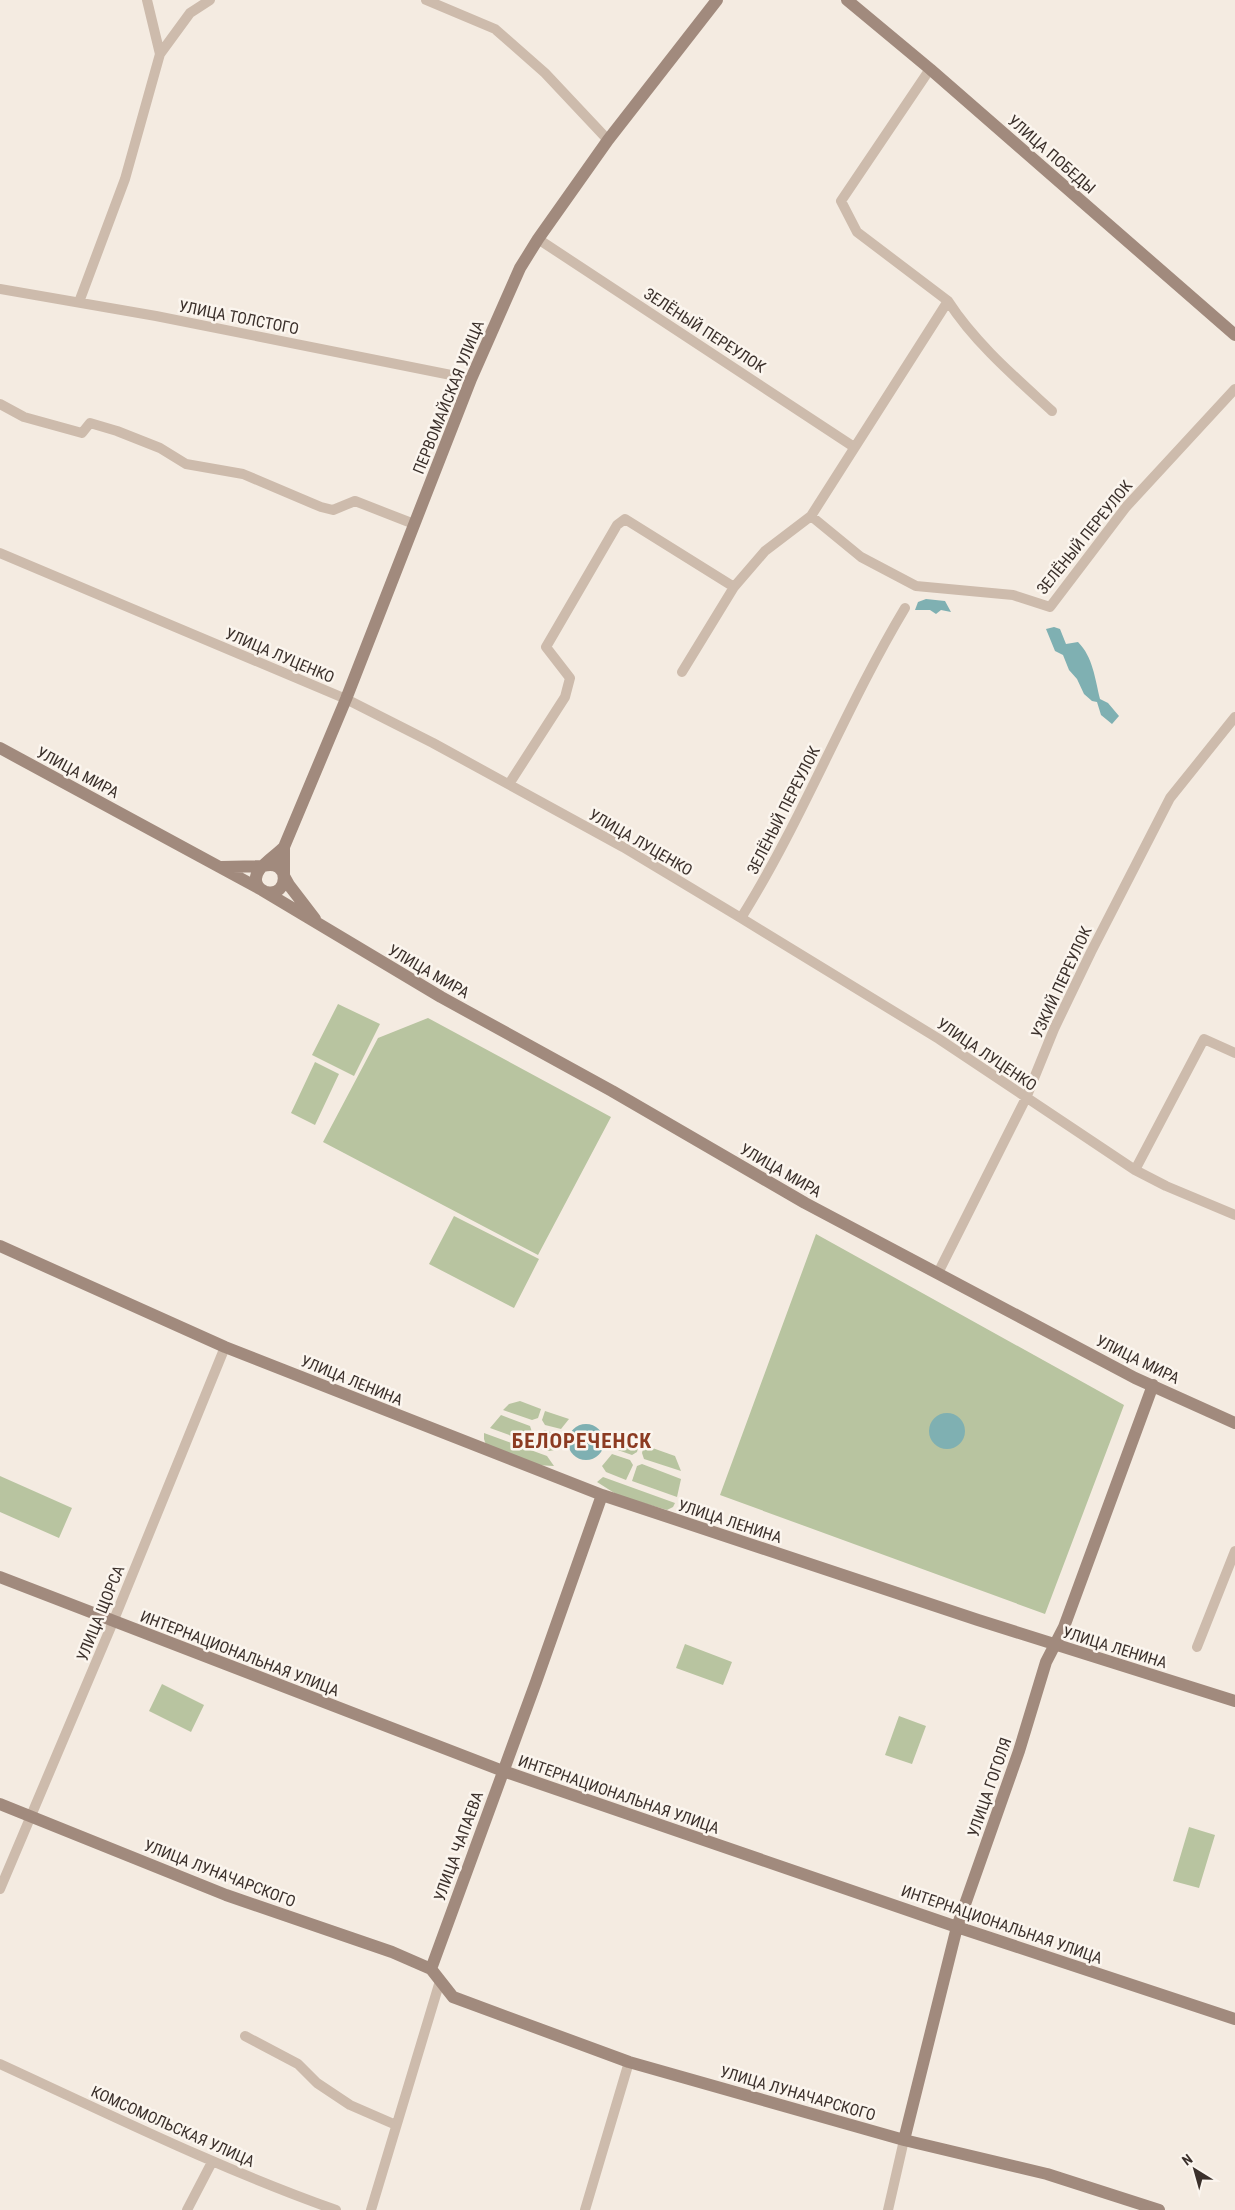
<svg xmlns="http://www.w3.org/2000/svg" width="1235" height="2210" font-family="'Roboto Condensed',sans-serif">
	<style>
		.green { fill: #b8c4a0 }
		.water { fill: #7fb0b2 }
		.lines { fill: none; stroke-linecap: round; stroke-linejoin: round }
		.street { stroke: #cdbbac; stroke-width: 10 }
		.secondary { stroke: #a18a7d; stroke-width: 12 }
		.labels { text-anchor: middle; stroke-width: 5; stroke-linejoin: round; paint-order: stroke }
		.street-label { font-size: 16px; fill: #3b302b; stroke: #fbf5ee }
		.district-label { font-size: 21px; font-weight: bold; letter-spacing: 1px; fill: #8c3b22; stroke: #fbf5ee }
	</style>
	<rect width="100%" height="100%" fill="#f4ebe1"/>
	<path class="green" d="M338 1004 380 1024 354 1076 312 1055Z
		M428 1018 611 1117 538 1255 323 1142 378 1038Z
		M315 1062 339 1074 315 1125 291 1113Z
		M454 1216 539 1259 514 1308 429 1264Z
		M816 1234 1124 1405 1045 1614 720 1495Z
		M520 1401 541 1409 538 1418 532 1420 503 1410 509 1404Z
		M545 1411 569 1419 561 1429 545 1425 542 1420Z
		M501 1415 530 1426 532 1432 528 1442 490 1428Z
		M545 1430 558 1435 557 1442 560 1449 549 1451 534 1444 538 1434Z
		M484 1433 547 1456 554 1466 536 1465 486 1445 484 1439Z
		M614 1435 639 1444 637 1452 632 1455 612 1448Z
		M644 1445 675 1456 681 1471 644 1459 642 1453Z
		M612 1454 630 1460 633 1465 626 1480 606 1472 602 1466Z
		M642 1464 681 1479 677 1497 632 1481 637 1466Z
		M0 1476 72 1508 59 1538 0 1512Z
		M603 1477 675 1503 673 1507 667 1510 619 1496 597 1482Z
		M685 1644 732 1662 723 1685 676 1668Z
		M162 1684 204 1705 191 1732 149 1711Z
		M899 1716 926 1726 912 1764 885 1755Z
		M1189 1827 1215 1835 1199 1888 1173 1881Z"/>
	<path class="water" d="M926 599 945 601 951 612 941 610 936 614 930 610H915L918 602Z
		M1054 627 1060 629 1066 644 1078 642C1093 657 1095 679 1100 699L1108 703 1119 716 1112 724 1101 715 1097 702 1092 701 1084 694 1077 679 1069 670 1063 655 1055 651 1046 629Z
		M929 1431a18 18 0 1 1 36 0a18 18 0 1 1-36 0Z
		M568 1442a18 18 0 1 1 36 0a18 18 0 1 1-36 0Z"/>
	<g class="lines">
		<path class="street" d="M147 0 160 54
			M426 0 495 29 545 73 608 140
			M930 69 841 201 857 232 948 301C975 343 1016 378 1052 411
			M538 239 854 447
			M0 289 156 316 471 379
			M79 302 125 179 160 54 190 13 210 0
			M0 404 24 417 82 433 90 423 117 431 160 448 186 464 243 474 321 507 333 510 355 501 414 524
			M811 516 861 557 916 586 1013 595 1050 607 1126 507 1235 389
			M0 553 346 699 433 743 623 847 741 918 939 1039 1135 1170 1166 1186 1235 1215
			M682 672 734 587 765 551 811 516 948 301
			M509 784 565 697 570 678 546 647 617 525 625 519 734 587
			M741 918C803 819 845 708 905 608
			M1135 1170 1204 1039 1235 1053
			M938 1273 1026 1098 1054 1029 1091 952 1170 798 1235 717
			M1197 1647 1235 1551
			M0 1889 113 1622 225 1347
			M245 2036 298 2064 317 2083 350 2105 396 2125
			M0 2064C111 2115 220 2169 336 2210
			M187 2210 212 2162
			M371 2210 440 1981
			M585 2210 629 2062
			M888 2210 904 2140"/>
		<path class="secondary" d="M847 0 930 69 1235 335
			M0 748 262 890 441 997 612 1091 805 1203 1135 1378 1235 1423
			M221 867 263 866C291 858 289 897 267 892 264 892 260 889 258 886 248 871 275 857 284 847
			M315 919 289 885 284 876V847L346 699 471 379 520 268 538 239 608 140 717 0
			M0 1246 225 1347 602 1495 978 1620 1235 1701
			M0 1577 503 1771 957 1927 1235 2019
			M0 1804 226 1895 392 1952 431 1969
			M431 1969 453 1997 629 2062 904 2140 1047 2174 1159 2210
			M431 1969 536 1682 602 1495
			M904 2140 957 1927 1019 1751 1046 1662 1064 1627 1153 1385"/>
	</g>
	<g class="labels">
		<g class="street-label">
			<text transform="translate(1052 154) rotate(41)" y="6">УЛИЦА ПОБЕДЫ</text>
			<text transform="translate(239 317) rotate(11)" y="6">УЛИЦА ТОЛСТОГО</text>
			<text transform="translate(705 330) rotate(33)" y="6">ЗЕЛЁНЫЙ ПЕРЕУЛОК</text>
			<text transform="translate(448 397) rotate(-68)" y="6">ПЕРВОМАЙСКАЯ УЛИЦА</text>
			<text transform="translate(1084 537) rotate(-51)" y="6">ЗЕЛЁНЫЙ ПЕРЕУЛОК</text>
			<text transform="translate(280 655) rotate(23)" y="6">УЛИЦА ЛУЦЕНКО</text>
			<text transform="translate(78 772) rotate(28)" y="6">УЛИЦА МИРА</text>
			<text transform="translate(783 810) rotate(-63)" y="6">ЗЕЛЁНЫЙ ПЕРЕУЛОК</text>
			<text transform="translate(641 842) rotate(30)" y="6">УЛИЦА ЛУЦЕНКО</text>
			<text transform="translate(429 971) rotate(30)" y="6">УЛИЦА МИРА</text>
			<text transform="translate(1061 982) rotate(-65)" y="6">УЗКИЙ ПЕРЕУЛОК</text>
			<text transform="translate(987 1054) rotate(34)" y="6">УЛИЦА ЛУЦЕНКО</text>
			<text transform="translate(781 1170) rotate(30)" y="6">УЛИЦА МИРА</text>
			<text transform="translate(1138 1359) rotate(26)" y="6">УЛИЦА МИРА</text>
			<text transform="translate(352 1380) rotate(22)" y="6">УЛИЦА ЛЕНИНА</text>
			<text transform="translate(730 1521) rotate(18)" y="6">УЛИЦА ЛЕНИНА</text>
			<text transform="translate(100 1613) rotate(-68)" y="6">УЛИЦА ЩОРСА</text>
			<text transform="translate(1115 1647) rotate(17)" y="6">УЛИЦА ЛЕНИНА</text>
			<text transform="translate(240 1653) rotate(21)" y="6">ИНТЕРНАЦИОНАЛЬНАЯ УЛИЦА</text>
			<text transform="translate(989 1787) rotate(-71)" y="6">УЛИЦА ГОГОЛЯ</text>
			<text transform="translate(619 1794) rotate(19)" y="6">ИНТЕРНАЦИОНАЛЬНАЯ УЛИЦА</text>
			<text transform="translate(458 1846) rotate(-70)" y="6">УЛИЦА ЧАПАЕВА</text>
			<text transform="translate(220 1873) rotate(21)" y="6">УЛИЦА ЛУНАЧАРСКОГО</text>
			<text transform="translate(1002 1924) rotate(19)" y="6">ИНТЕРНАЦИОНАЛЬНАЯ УЛИЦА</text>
			<text transform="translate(798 2093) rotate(16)" y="6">УЛИЦА ЛУНАЧАРСКОГО</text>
			<text transform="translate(173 2126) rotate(24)" y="6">КОМСОМОЛЬСКАЯ УЛИЦА</text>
		</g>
		<g class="district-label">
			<text x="582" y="1448">БЕЛОРЕЧЕНСК</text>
		</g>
	</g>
	<g transform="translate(1195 2170) rotate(323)" stroke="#fbf5ee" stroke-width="4" paint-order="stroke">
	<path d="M0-4L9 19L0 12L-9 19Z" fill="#3b302b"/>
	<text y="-8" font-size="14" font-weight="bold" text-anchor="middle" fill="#3b302b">N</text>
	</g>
</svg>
